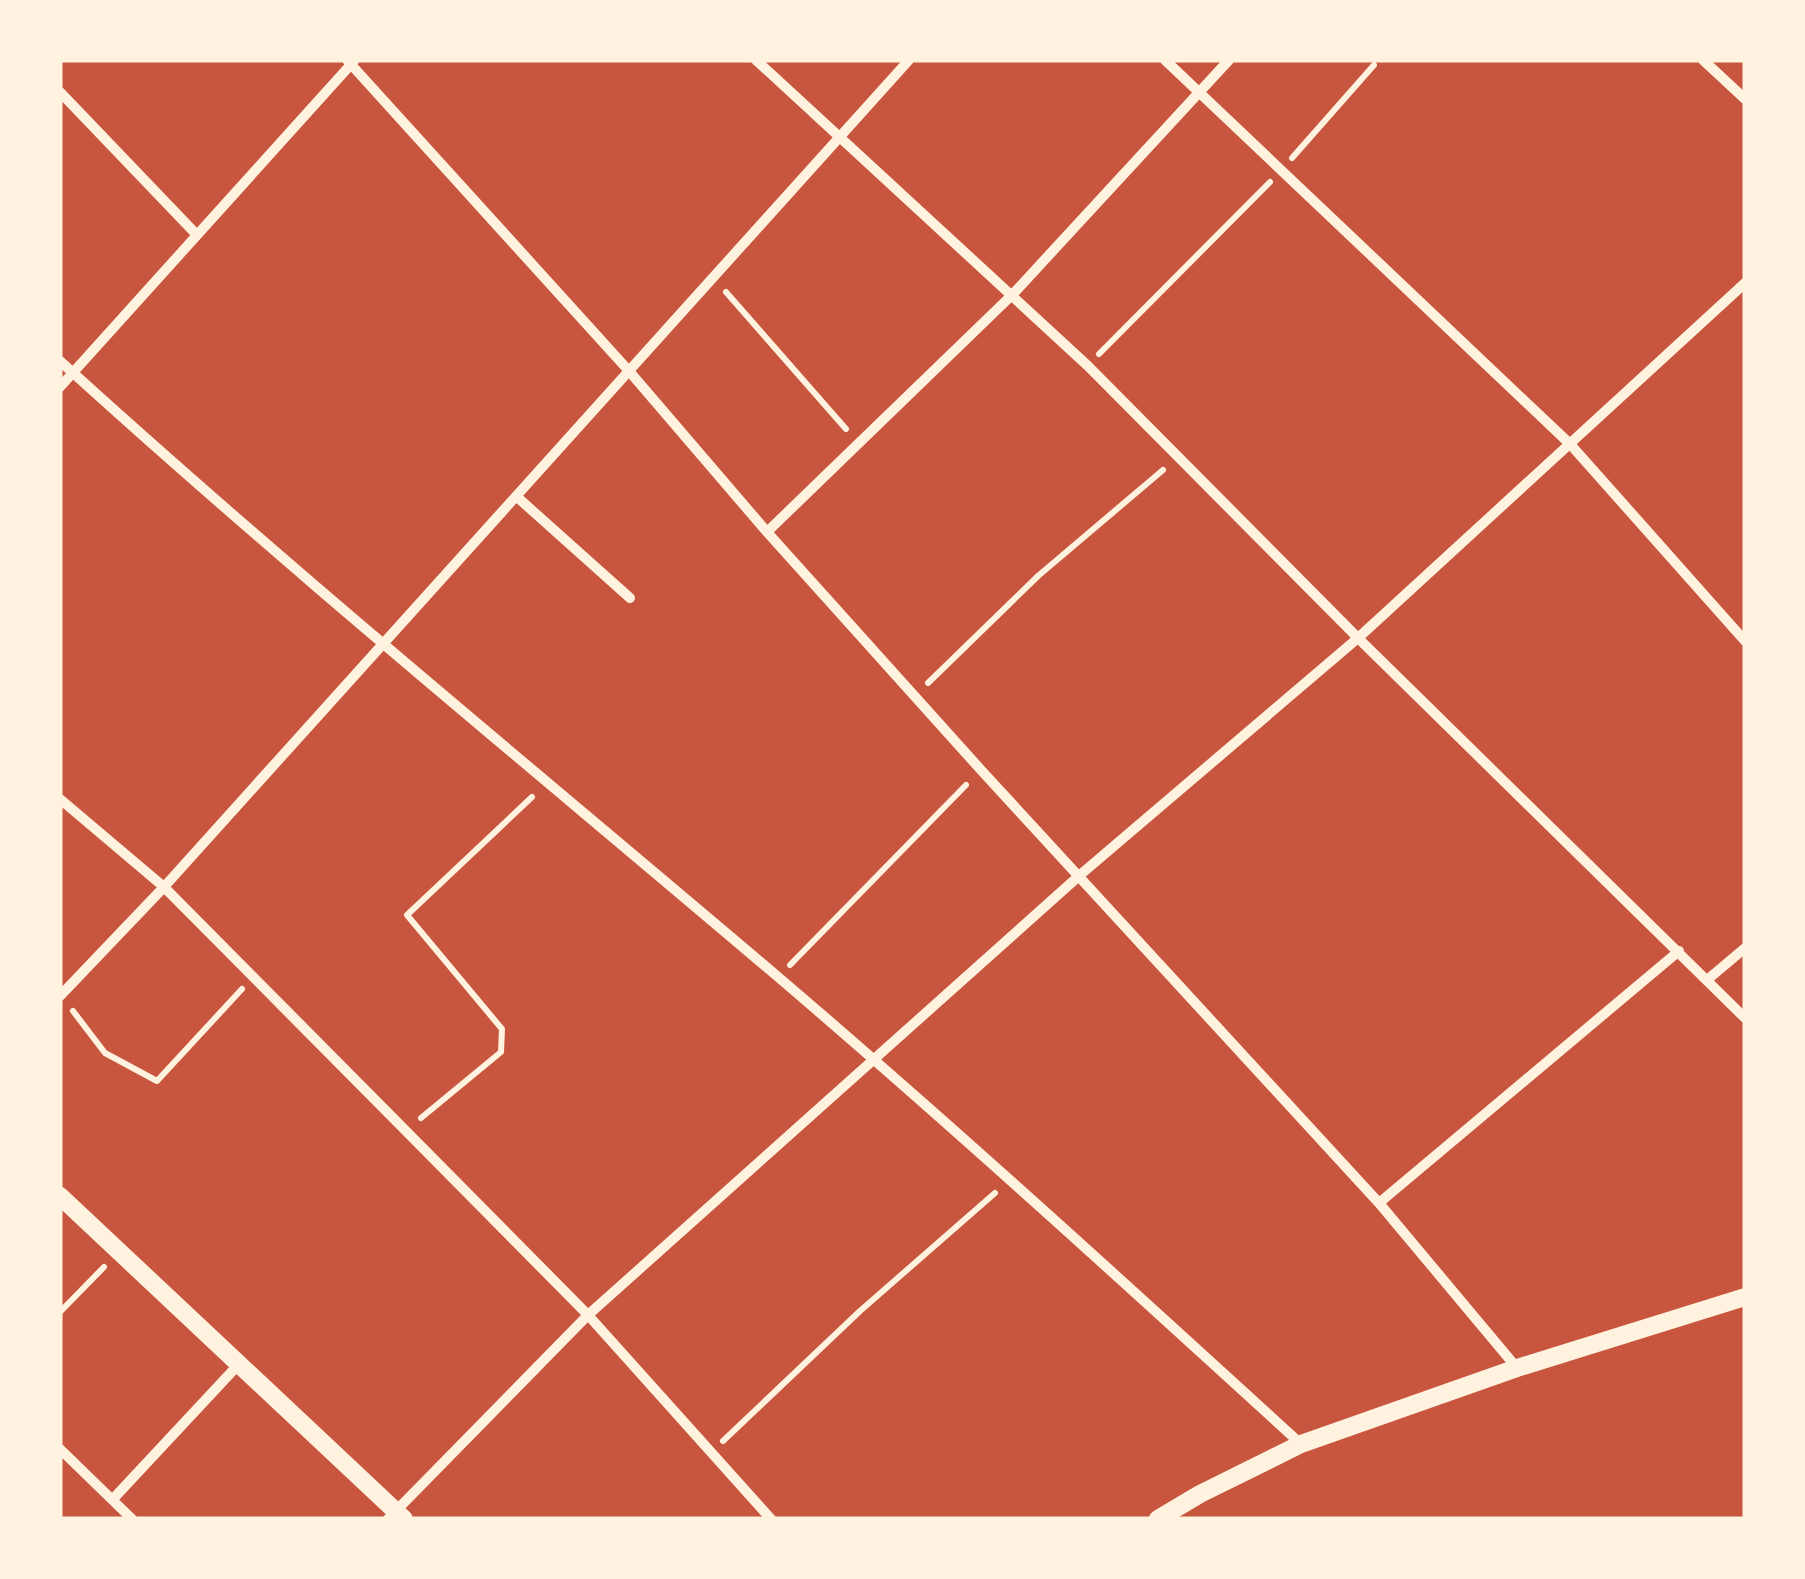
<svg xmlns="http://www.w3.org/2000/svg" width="1805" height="1579" font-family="Roboto,sans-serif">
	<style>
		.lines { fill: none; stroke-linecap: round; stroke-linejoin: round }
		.path { stroke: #fff3e0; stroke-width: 6 }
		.minor { stroke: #fff3e0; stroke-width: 10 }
		.tertiary { stroke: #fff3e0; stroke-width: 18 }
	</style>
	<rect width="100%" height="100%" fill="#c8553d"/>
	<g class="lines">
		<path class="path" d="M1292 158 1374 65
			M726 292 846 429
			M1099 354 1270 182
			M928 683 1038 576 1163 470
			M790 965 966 785
			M73 1011 105 1053 157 1081 242 989
			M421 1118 501 1052 502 1029 407 915 532 797
			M60 1312 104 1267
			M723 1441 860 1311 995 1193"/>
		<path class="minor" d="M347 60 629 371 767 532 981 770 1379 1203 1517 1368
			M756 60 1088 366 1358 638 1745 1018
			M1165 60 1570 444 1745 641
			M1703 60 1745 99
			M60 92 196 234
			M60 361C293 573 537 772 777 976 955 1128 1128 1286 1301 1444
			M60 387 354 61
			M516 496 630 598
			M767 532 1013 294 1229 60
			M60 799 164 887 406 1131 588 1315 771 1519
			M1707 980 1745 948
			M60 996 164 887 909 60
			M1379 1203 1679 951
			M60 1449 132 1519
			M113 1499 239 1364
			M388 1519 588 1315 1080 875 1358 638 1745 283"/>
		<path class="tertiary" d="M60 1196 404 1519
			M1158 1519 1200 1494 1301 1444 1517 1368 1745 1297"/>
	</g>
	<rect width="1805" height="1579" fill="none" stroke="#fff3e0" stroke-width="125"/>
</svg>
